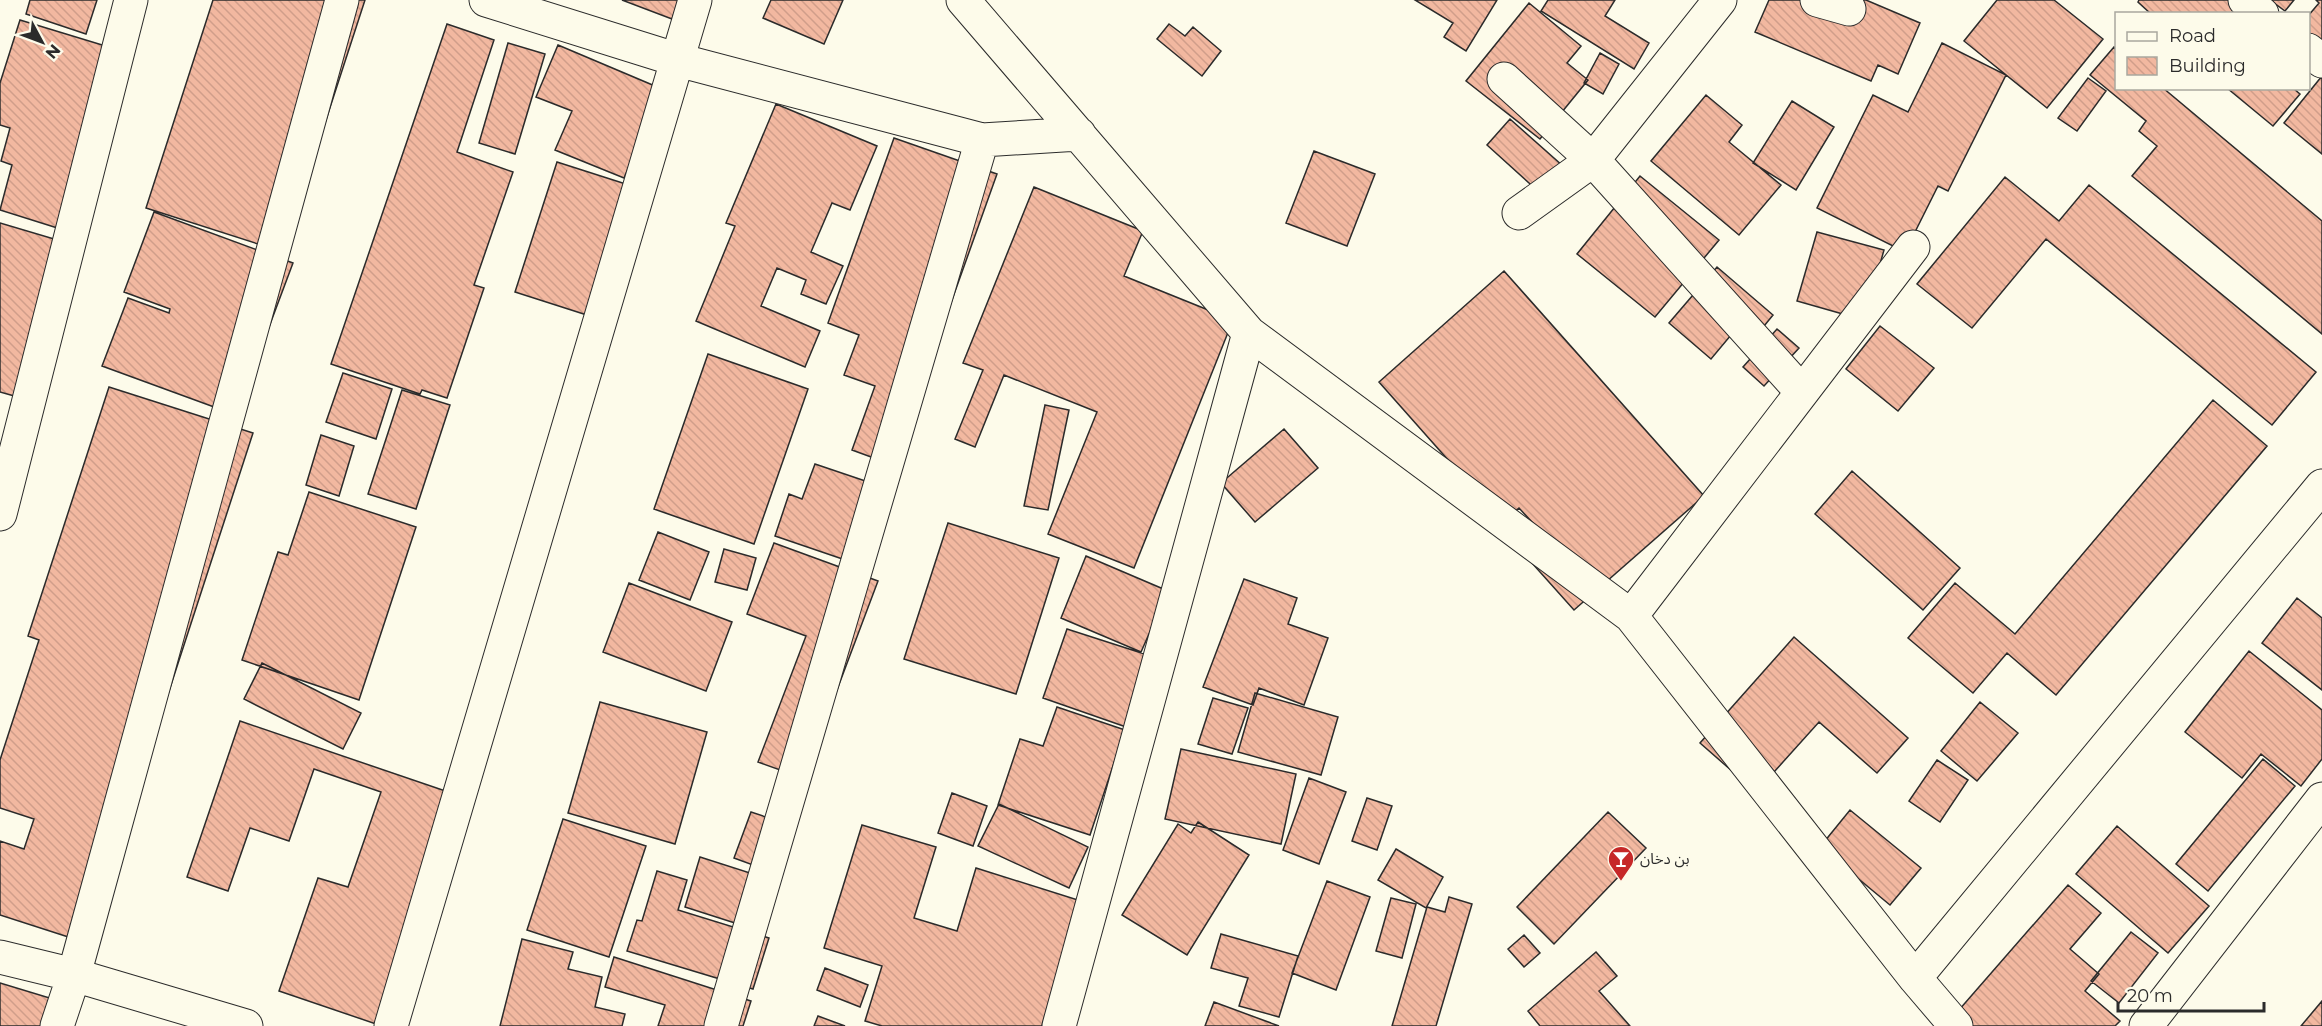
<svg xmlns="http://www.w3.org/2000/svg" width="2322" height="1026" font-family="Montserrat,'Noto Sans Arabic',sans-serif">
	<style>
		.building { fill: url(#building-back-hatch); stroke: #2b2b2b; stroke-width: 1.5 }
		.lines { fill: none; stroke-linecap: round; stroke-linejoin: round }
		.minor-casing { stroke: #2b2b2b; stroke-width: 35 }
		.minor { stroke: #fdfbea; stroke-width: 33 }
		.labels { text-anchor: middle; stroke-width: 4.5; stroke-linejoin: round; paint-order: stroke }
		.poi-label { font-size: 15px; fill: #2b2b2b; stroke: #fdfbea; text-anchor: start }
	</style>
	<defs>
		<pattern id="building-back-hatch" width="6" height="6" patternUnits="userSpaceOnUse" patternTransform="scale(1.5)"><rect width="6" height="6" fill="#f2b8a0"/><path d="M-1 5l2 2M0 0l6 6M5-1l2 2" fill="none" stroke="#d09e8a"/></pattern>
	</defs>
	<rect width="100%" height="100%" fill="#fdfbea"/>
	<path class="building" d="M30 0H97L86 34 26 14Z
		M213 0H365L283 252 146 208Z
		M622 0H679L672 19Z
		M771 0H843L824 44 763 18Z
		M1415 0H1497L1466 51 1444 37 1453 23Z
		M1548 0H1615L1605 16 1649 43 1634 69 1541 11Z
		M1769 0H1866L1920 23 1898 74 1878 65 1871 81 1755 32Z
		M1997 0H2054L2103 39 2047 108 1964 41Z
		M2139 0H2243L2231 14H2151L2138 2Z
		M2270 0H2294L2285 11Z
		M2316 0H2322V50L2308 40V16L2319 3Z
		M1529 3 1581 46 1567 63 1588 80 1540 139 1466 81Z
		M20 20 122 51 67 231 0 210 12 165 1 161 10 128 0 125V83Z
		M447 24 494 40 457 152 513 172 474 285 484 288 447 398 422 390 420 394 331 364Z
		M1169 24 1185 36 1193 27 1221 51 1202 76 1157 39Z
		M508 43 545 54 515 154 479 143Z
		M1942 43 2006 75 1948 191 1938 186 1905 252 1817 208 1873 95 1908 112Z
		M558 45 662 89 624 178 555 150 572 111 536 97Z
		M2114 47 2116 50V88H2163L2322 221V334L2132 176 2157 146 2139 131 2146 121 2090 75Z
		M1600 53 1619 64 1603 94 1584 83Z
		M2322 76V154L2284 123Z
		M2088 78 2106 91 2077 131 2058 118Z
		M2227 88H2293L2300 94 2273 126Z
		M1706 95 1742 125 1729 142 1781 185 1739 235 1651 161Z
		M1792 101 1834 127 1796 190 1753 163Z
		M776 104 877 146 850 210 832 203 811 252 843 266 826 304 801 294 806 280 777 268 761 306 820 331 805 367 696 321 735 226 726 223Z
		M1510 119 1563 166 1539 192 1487 145Z
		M894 138 997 174 893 465 852 450 875 386 844 375 859 335 828 323Z
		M1314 151 1375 174 1347 246 1286 223Z
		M557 162 632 186 590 316 515 292Z
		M1640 176 1719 240 1655 317 1577 254Z
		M2005 177 2059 221 2089 185 2316 372 2272 425 2046 239 1972 328 1917 284Z
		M1034 187 1143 231 1124 276 1233 320 1134 568 1048 534 1097 412 1004 375 975 447 955 439 983 370 963 363Z
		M154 212 293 263 236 415 102 366 128 298 169 313 170 309 124 292Z
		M0 223 71 244 25 399 0 392Z
		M1817 232 1884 250 1864 320 1797 301Z
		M1717 267 1773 315 1751 342 1736 329 1711 359 1669 323Z
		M1504 271 1704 496 1574 610 1523 553 1543 534 1519 508 1503 522 1379 382Z
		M1880 326 1934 368 1898 411 1846 369Z
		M1777 329 1799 348 1764 386 1743 367Z
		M708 354 808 389 754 544 654 509Z
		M343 373 392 389 376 439 326 422Z
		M109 387 253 433 87 943 0 915V841L24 849 34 819 0 808V760L39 640 28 636Z
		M402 390 450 405 416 509 368 494Z
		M2213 400 2267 446 2056 695 2007 653 1973 693 1908 638 1955 583 2015 634Z
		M1045 405 1069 410 1048 510 1024 506Z
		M1284 429 1318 468 1255 522 1221 483Z
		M321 435 354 446 339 496 306 485Z
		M815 464 892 490 866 567 775 536 789 494 802 499Z
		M1852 471 1960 568 1923 610 1815 514Z
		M309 492 416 527 359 700 242 660 278 552 288 555Z
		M948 523 1059 558 1016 694 904 659Z
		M658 532 709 552 690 600 639 580Z
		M774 543 878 581 791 812 786 772 758 762 806 636 747 614Z
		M724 549 756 558 747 590 715 582Z
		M1086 556 1168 591 1141 652 1061 618Z
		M1244 579 1297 598 1288 624 1328 638 1304 705 1259 688 1253 705 1203 687Z
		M629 583 732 622 706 691 603 652Z
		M2297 598 2322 618V690L2262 643Z
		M1067 629 1154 657 1129 728 1043 698Z
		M1794 637 1908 738 1877 773 1819 722 1756 792 1700 743Z
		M2249 651 2322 710V759L2301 786 2261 754 2242 778 2185 732Z
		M262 663 361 713 343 749 244 699Z
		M1255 693 1338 717 1321 775 1238 752Z
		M1213 698 1248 708 1232 754 1198 744Z
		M600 702 707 732 675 844 568 813Z
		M1980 702 2018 733 1977 781 1941 751Z
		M1057 707 1125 730 1090 835 998 805 1020 739 1043 746Z
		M240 721 463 797 382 1026 279 991 318 878 348 887 381 792 314 769 289 841 250 828 228 891 187 877Z
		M1181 749 1296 774 1281 844 1165 819Z
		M2263 759 2295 786 2208 891 2176 864Z
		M1937 760 1968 780 1940 822 1909 801Z
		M1309 778 1346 792 1319 864 1283 850Z
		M952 793 987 806 973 846 938 833Z
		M1367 798 1392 806 1377 850 1352 841Z
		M999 804 1088 847 1069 888 978 846Z
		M1850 810 1921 868 1890 905 1820 847Z
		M751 812 793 826 775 873 734 858Z
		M1608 812 1646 848 1554 944 1517 907Z
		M563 819 646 846 609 957 527 930Z
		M1198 822 1249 855 1187 955 1122 915 1178 824 1191 833Z
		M862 825 936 847 914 918 957 931 976 868 1081 901 1042 1026H882L865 1021 882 966 824 948Z
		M2117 826 2209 906 2168 953 2076 874Z
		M1396 849 1443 877 1426 908 1378 880Z
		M700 857 778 882 763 932 685 907Z
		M657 871 687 880 678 910 769 938 753 989 627 951 637 920 642 921Z
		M1327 881 1370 897 1336 990 1292 973Z
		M2068 885 2101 913 2070 949 2099 974 2085 991 2120 1021 2115 1026H1945Z
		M1449 897 1472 904 1436 1026H1392L1427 907 1445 912Z
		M1391 898 1416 904 1402 958 1376 951Z
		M2131 932 2158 953 2119 1003 2091 981Z
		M1221 934 1298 956 1279 1017 1239 1006 1248 978 1211 968Z
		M1524 935 1540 953 1524 967 1508 949Z
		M522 939 573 952 568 969 602 977 595 1007 625 1014 622 1026H500Z
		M1596 952 1617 976 1599 991 1630 1026H1540L1528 1011Z
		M614 957 751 1001 743 1026H658L665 1005 605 987Z
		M825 968 868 985 860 1007 817 990Z
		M0 983 76 1006 70 1026H0Z
		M2322 1001V1026H2301Z
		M1214 1002 1279 1026H1205Z
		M818 1016 845 1026H814Z"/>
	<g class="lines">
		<g class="minor-casing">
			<path id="minor" d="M486 0 678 60 982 140 1079 134
				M963 0 1249 333 1631 616 1915 978 1956 1026
				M1817 0 1849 9
				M2245 0 2262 14
				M2308 50 2322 61
				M1504 79 1593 160 1802 392
				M1519 213 1593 160 1720 0
				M0 514 131 0
				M1631 616 1913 247
				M0 957 74 975 246 1026
				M1915 978 2322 486
				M57 1026 74 975 342 0
				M391 1026 695 0
				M721 1026 982 140
				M1059 1026 1249 333
				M2146 1026 2322 799"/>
		</g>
		<use href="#minor" class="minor"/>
	</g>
	<defs>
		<g id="bar-pin" transform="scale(1.35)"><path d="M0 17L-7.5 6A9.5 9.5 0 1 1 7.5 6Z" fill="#c62828" stroke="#fdfbea"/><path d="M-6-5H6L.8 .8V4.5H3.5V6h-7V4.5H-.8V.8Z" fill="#fff"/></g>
	</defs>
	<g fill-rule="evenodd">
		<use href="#bar-pin" x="1621" y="859"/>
	</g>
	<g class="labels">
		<g class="poi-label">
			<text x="1640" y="864">بن دخان</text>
		</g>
	</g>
	<rect x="2115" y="12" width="195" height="78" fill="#fdfbea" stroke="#a9a89e" stroke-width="1.5"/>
	<rect x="2127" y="32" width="30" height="9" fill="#fdfbea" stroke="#a9a89e" stroke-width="1.5"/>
	<text x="2169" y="42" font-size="18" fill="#2b2b2b">Road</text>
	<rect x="2127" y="57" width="30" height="18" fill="url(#building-back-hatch)" stroke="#a9a89e" stroke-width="1.5"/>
	<text x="2169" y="72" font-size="18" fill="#2b2b2b">Building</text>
	<g transform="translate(42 42) rotate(131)" stroke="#fdfbea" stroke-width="4.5" paint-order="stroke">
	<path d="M0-4.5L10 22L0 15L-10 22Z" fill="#2b2b2b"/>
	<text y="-9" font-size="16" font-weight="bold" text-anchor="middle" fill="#2b2b2b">N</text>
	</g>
	<path d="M2118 1002v9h146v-9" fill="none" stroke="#2b2b2b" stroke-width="3"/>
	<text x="2127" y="1002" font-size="18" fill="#2b2b2b" stroke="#fdfbea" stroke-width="4.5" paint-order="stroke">20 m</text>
</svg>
